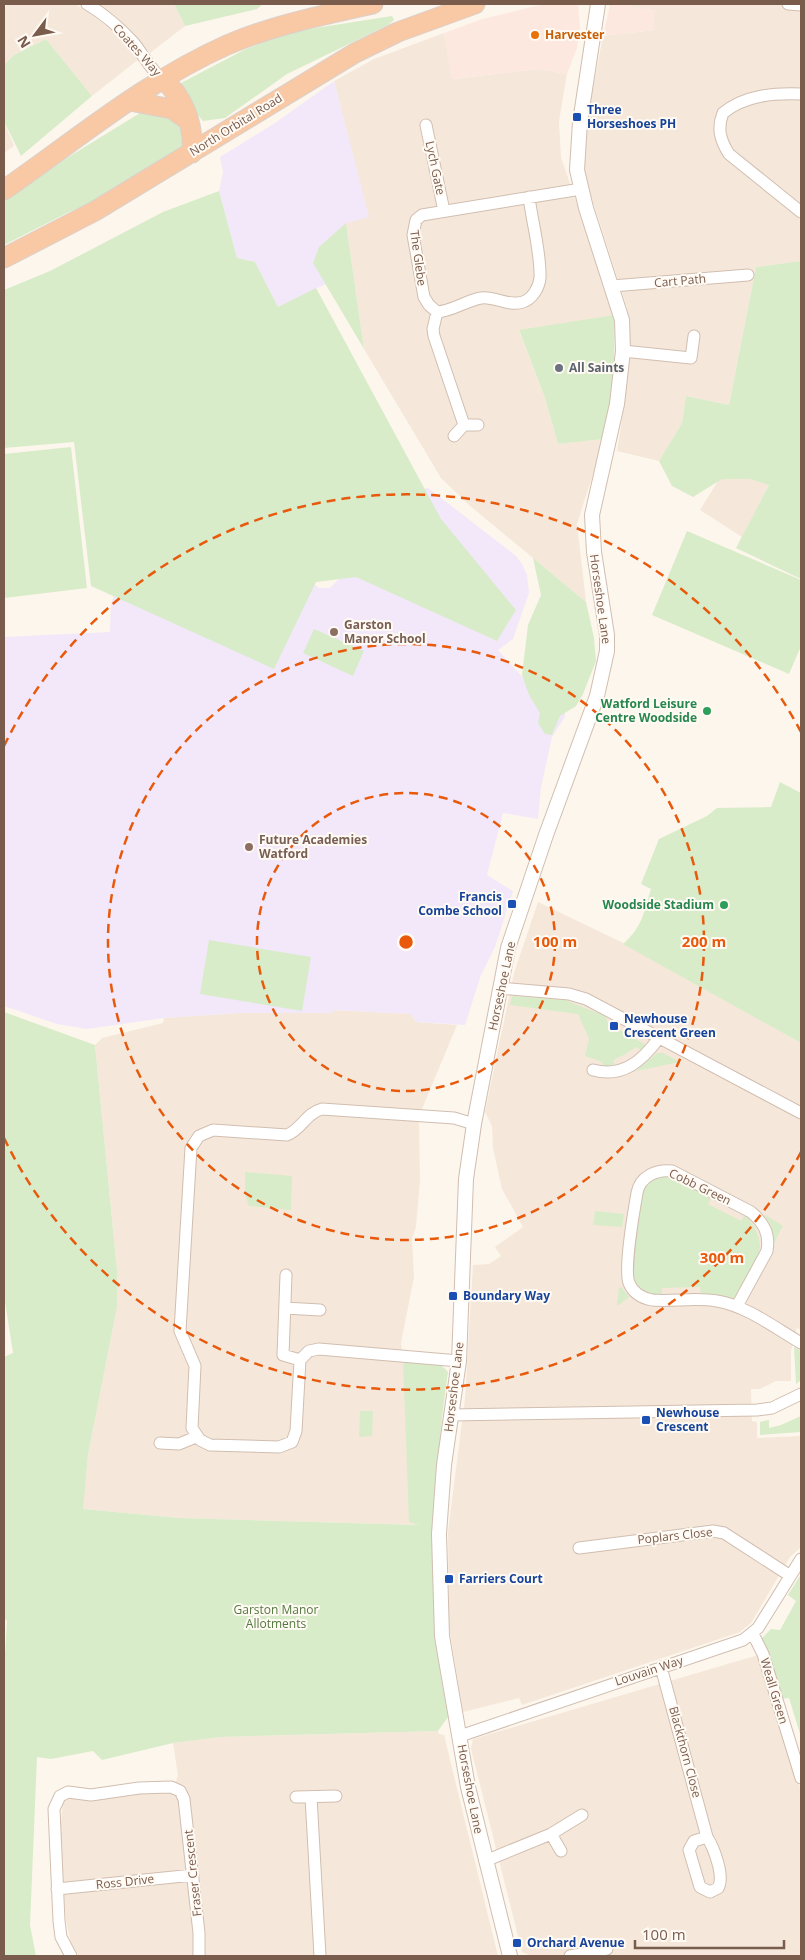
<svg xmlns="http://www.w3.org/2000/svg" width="805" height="1960" font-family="'Open Sans',sans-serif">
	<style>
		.residential { fill: #f5e8da }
		.commercial { fill: #fde8e0 }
		.education { fill: #f3e8fa }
		.green { fill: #d8ecc9 }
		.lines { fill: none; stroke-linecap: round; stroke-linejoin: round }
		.minor-casing { stroke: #d1beb0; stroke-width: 13 }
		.tertiary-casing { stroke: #d1beb0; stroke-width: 16 }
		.trunk-casing { stroke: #dad1cd; stroke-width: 21 }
		.minor { stroke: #fff; stroke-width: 11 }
		.tertiary { stroke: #fff; stroke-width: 14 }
		.trunk { stroke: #f9c8a4; stroke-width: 19 }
		.ring { fill: none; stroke: #e8590c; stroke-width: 2.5; stroke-dasharray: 9 6 }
		.food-dot { fill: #e8710a; stroke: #fffaf3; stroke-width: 2 }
		.transit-dot { fill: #1a4fb4; stroke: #fffaf3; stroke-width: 2 }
		.worship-dot { fill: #6b7280; stroke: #fffaf3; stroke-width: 2 }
		.education-dot { fill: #8d6e63; stroke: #fffaf3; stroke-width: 2 }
		.leisure-dot { fill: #2e9e5b; stroke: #fffaf3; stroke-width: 2 }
		.labels { text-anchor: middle; stroke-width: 4; stroke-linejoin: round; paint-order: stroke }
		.food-label { font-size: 12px; font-weight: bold; fill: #c56008; stroke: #fffaf3; text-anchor: start }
		.street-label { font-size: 12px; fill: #7a5c4d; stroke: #fffaf3 }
		.transit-label { font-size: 12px; font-weight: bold; fill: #164399; stroke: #fffaf3; text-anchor: start }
		.worship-label { font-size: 12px; font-weight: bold; fill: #5b616d; stroke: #fffaf3; text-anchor: start }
		.education-label { font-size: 12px; font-weight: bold; fill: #785e54; stroke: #fffaf3; text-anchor: start }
		.leisure-label { font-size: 12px; font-weight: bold; fill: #27864d; stroke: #fffaf3; text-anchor: end }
		.park-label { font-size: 12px; fill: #537a41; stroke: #fffaf3 }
		.centre { fill: #e8590c; stroke: #fffaf3; stroke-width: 2.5 }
		.ring-label { font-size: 15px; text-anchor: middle; font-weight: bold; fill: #e8590c; stroke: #fffaf3; stroke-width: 4; stroke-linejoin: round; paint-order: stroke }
	</style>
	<rect width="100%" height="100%" fill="#fdf6ec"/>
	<path class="residential" d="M7 4H75L90 13 119 36 139 59 92 96 46 39 14 55 4 65V10Z
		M100 4H174L185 26 150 53 116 16Z
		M632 4H801V261L756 267 729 405 686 396 682 423 659 461 617 451 625 400 630 341 627 308 586 180 584 161V135L603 36 654 30 632 7Z
		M444 33 453 79 539 69 567 74 559 121 561 157 614 315 519 331 545 398 558 444 604 439 577 524 586 602 469 505 441 478 364 349 346 223 368 216 334 81 374 59Z
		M4 121 14 146 4 153Z
		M731 460 769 485 742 537 700 510Z
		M538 902 640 951 801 1043V1330L797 1328 791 1351V1381H776L760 1389H751L752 1421 757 1422V1438L801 1436V1547L790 1557 751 1623 740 1632 522 1705 519 1698 463 1712 449 1627 448 1532 465 1398 473 1265 489 1264 501 1256 495 1247 523 1227 502 1189 493 1148 492 1126 485 1112 514 973Z
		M333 1010 411 1014 416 1022 457 1025 419 1116 420 1181 416 1227 412 1239 414 1277 401 1343 422 1525 179 1518 82 1509 88 1455 117 1307V1270L95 1045 102 1038 163 1023 164 1018 239 1013 333 1012Z
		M758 1655 801 1791V1956H531L522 1952 471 1749 473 1739Z
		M438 1731 439 1734 444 1735 498 1956H79L71 1942 66 1921 60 1835 63 1800 69 1798 85 1800 105 1799 138 1794 170 1793 178 1776 173 1743 221 1737Z"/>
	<path class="commercial" d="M544 4H578L580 27 577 48 567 74 539 69 452 79 444 33 482 19Z
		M610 4H632V7L654 10V30L603 36Z"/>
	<path class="education" d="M334 81 369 217 346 223 326 284 278 307 255 262 237 258 219 191 223 173 220 157 275 123Z
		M427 487 516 556 522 564 527 575 529 593 513 639 498 650 525 680 565 710V717L552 737 541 787 538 819 503 813 487 875 513 891 495 947 481 975 465 1025 416 1022 411 1014 333 1010V1013H239L164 1018 87 1029 57 1024 4 1006V637L110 632 111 604 119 578 226 517 319 588H330Z"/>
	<path class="green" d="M174 4H263L257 9 185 26Z
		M392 16 394 20 388 25 287 74 225 118 203 121 187 102 181 83 244 50 290 32Z
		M46 39 92 96 21 156 4 121V65L14 55Z
		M155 111 183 125 185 147 104 198 69 212 4 245V202L57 164 140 113Z
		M219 191 237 258 255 262 278 307 316 288 441 519 516 610 497 641 356 577 316 582 274 669 91 586 74 442 4 448V290L50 271 163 212Z
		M346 223 364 349 313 263 319 247Z
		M801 261V579L736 548 769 485 750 479H722L693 497 672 486 659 461 682 423 686 396 729 405 756 267Z
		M614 315C616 358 612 398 604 439L558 444 545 398 519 330Z
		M71 447 87 588 4 598V454Z
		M687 531 801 580V646L789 674 652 615Z
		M533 558 586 602 594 638 596 661 583 694 576 706 560 716 552 735 545 734 538 723 540 713 529 695 522 675 528 625 541 595Z
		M314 629 364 651 353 676 303 653Z
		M780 782 801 793V1043L623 944C643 926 643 914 651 889L641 884 659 839 707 816 717 808 771 807Z
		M209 940 311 957 302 1011 200 994Z
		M512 996 565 1000 605 1016 608 1023 646 1045 641 1050 636 1047 624 1055 613 1060 616 1067 607 1069 600 1061 585 1056 589 1039 578 1014 510 1005Z
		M4 1012 95 1045 117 1270V1307L88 1455 83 1509 179 1518 419 1525 409 1522 403 1359C418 1361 439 1359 448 1372 435 1461 431 1548 436 1638 438 1664 444 1691 448 1717L438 1731 221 1737 173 1743 102 1760 93 1751 51 1759 37 1757 30 1925 36 1956H4V1670L7 1621 4 1618V1357L13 1353 4 1295Z
		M657 1053H663L680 1062 636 1071Z
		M245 1172 292 1176 291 1210 249 1206 245 1194Z
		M668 1173 711 1197 708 1204 741 1221 745 1215C753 1223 760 1235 760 1247 759 1258 742 1287 736 1297L729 1299 701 1296 700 1287 662 1288V1297C647 1294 637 1289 633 1275L639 1198 649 1178Z
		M595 1211 624 1214 622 1227 593 1225Z
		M764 1214 783 1226 774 1243 771 1226Z
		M619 1287 622 1288 629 1297 619 1305H617Z
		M794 1347 801 1351V1380L796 1384Z
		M360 1411H373L372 1436 359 1437Z
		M801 1416V1432L760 1435V1422L769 1420V1428L781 1425Z
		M801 1574V1737L789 1698 780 1699 761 1639 771 1629 780 1630 796 1601 788 1595Z"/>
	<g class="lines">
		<g class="minor-casing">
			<path id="minor" d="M87 4C104 14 119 27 133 42 143 54 150 69 162 79
				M788 4 801 5
				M801 94C774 93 745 95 723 113 717 128 720 140 729 154L801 212
				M426 125 444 211
				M612 286 748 275
				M437 312C453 311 465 301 481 298 495 296 509 307 523 302 532 299 539 288 540 278 541 253 532 222 529 197
				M623 351 691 358 694 336
				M464 425H478
				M454 436 464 425 434 336 433 329 437 312 429 305 424 297 413 235 416 220 422 215 581 189
				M500 988 569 994 586 999 801 1113
				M593 1070C623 1078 642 1061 659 1038
				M286 1275 283 1355 300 1360
				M737 1306 767 1251C770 1234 764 1223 751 1212L672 1171C657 1169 640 1176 637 1193 634 1210 624 1269 629 1283 633 1293 642 1298 652 1300 673 1302 696 1297 717 1301 747 1306 775 1328 801 1343
				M285 1308 320 1310
				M459 1361 319 1349 309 1351 300 1360 296 1431 292 1442 279 1447 210 1445 200 1440 192 1428 195 1366 180 1331 191 1148 199 1136 213 1130 287 1135C302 1129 306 1113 322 1109L454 1118 474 1124
				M451 1415 757 1410 772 1408 801 1394
				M160 1443 179 1444 196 1437
				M579 1548 713 1531 724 1533 789 1575
				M753 1634 763 1654 801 1778
				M661 1667 707 1837C714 1848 725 1877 718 1888L710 1892 700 1887 689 1850 694 1841 707 1837
				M460 1736 743 1640 758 1628 801 1559
				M296 1797 336 1796
				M311 1797 320 1956
				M551 1834 561 1851
				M485 1861 551 1834 582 1815
				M57 1889 193 1875
				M71 1956 61 1937 59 1921 54 1809 60 1796 68 1792 91 1795 139 1788 171 1787 180 1791 184 1799 199 1933V1956
				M570 1956 607 1949"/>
		</g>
		<g class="tertiary-casing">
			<path id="tertiary" d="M510 1956 468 1787 446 1660 442 1636 439 1534 444 1465 459 1361 466 1179 474 1124 508 948 546 835 597 696 607 651V635L594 552 592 515 617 404 623 351 622 320 586 208 577 170 580 122 598 4"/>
		</g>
		<g class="trunk-casing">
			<path id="trunk" d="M162 79C184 96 194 125 192 153
				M130 101 172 109 189 121
				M4 190C76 140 146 81 227 45 273 25 324 15 373 4
				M4 258 95 211 355 53 398 32 475 4"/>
		</g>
		<use href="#minor" class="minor"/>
		<use href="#tertiary" class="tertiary"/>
		<use href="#trunk" class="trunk"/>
	</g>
	<g class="ring">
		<circle cx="406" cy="942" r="149"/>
		<circle cx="406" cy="942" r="298"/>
		<path d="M801 1152A447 447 0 0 1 4 1138M4 746A447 447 0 0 1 801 732"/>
	</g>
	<circle class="food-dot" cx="535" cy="35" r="5"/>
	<g class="transit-dot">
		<rect x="572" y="112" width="10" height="10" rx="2.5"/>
		<rect x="507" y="899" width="10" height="10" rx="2.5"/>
		<rect x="609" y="1021" width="10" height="10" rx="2.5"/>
		<rect x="448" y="1291" width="10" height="10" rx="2.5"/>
		<rect x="641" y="1415" width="10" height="10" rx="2.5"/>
		<rect x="444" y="1574" width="10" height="10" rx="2.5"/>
		<rect x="512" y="1938" width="10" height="10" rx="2.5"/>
	</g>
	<circle class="worship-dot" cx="559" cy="368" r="5"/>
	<g class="education-dot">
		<circle cx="334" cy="632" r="5"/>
		<circle cx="249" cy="847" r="5"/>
	</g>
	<g class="leisure-dot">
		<circle cx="707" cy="711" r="5"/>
		<circle cx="724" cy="905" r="5"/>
	</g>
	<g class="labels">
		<g class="food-label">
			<text x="545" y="39">Harvester</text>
		</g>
		<g class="street-label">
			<text transform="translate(137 50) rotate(48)" y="4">Coates Way</text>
			<text transform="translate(236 125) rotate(-32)" y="4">North Orbital Road</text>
			<text transform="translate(435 168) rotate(78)" y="4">Lych Gate</text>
			<text transform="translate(418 258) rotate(82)" y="4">The Glebe</text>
			<text transform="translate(680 281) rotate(-5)" y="4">Cart Path</text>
			<text transform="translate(600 599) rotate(82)" y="4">Horseshoe Lane</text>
			<text transform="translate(502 986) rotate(-78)" y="4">Horseshoe Lane</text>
			<text transform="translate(700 1187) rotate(26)" y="4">Cobb Green</text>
			<text transform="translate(454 1387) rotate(-83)" y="4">Horseshoe Lane</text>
			<text transform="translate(675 1536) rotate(-6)" y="4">Poplars Close</text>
			<text transform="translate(649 1671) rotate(-18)" y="4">Louvain Way</text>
			<text transform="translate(774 1691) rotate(73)" y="4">Weall Green</text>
			<text transform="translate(685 1752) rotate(75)" y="4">Blackthorn Close</text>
			<text transform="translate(470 1789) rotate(79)" y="4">Horseshoe Lane</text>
			<text transform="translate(193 1873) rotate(-96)" y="4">Fraser Crescent</text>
			<text transform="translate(125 1882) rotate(-6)" y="4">Ross Drive</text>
		</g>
		<g class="transit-label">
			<text x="587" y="114">Three<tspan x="587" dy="14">Horseshoes PH</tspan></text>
			<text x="502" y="901" text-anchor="end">Francis<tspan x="502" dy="14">Combe School</tspan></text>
			<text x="624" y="1023">Newhouse<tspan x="624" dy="14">Crescent Green</tspan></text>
			<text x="463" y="1300">Boundary Way</text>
			<text x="656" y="1417">Newhouse<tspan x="656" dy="14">Crescent</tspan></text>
			<text x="459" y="1583">Farriers Court</text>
			<text x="527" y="1947">Orchard Avenue</text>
		</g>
		<g class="worship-label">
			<text x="569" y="372">All Saints</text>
		</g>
		<g class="education-label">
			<text x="344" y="629">Garston<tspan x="344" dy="14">Manor School</tspan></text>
			<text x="259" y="844">Future Academies<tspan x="259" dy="14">Watford</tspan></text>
		</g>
		<g class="leisure-label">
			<text x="697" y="708">Watford Leisure<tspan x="697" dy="14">Centre Woodside</tspan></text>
			<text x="714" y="909">Woodside Stadium</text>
		</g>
		<g class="park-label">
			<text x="276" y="1614">Garston Manor<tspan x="276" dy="14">Allotments</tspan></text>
		</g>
	</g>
	<circle cx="406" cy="942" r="8" class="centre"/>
	<g class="ring-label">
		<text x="555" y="947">100 m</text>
		<text x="704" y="947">200 m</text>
		<text x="722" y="1263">300 m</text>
	</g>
	<rect width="805" height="1960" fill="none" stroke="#7a5c4d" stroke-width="10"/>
	<g transform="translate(35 35) rotate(238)" stroke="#fffaf3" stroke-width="4" paint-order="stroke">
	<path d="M0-4L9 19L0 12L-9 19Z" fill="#7a5c4d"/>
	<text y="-8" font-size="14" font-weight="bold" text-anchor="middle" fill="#7a5c4d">N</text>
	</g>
	<path d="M635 1940v8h149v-8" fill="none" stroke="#7a5c4d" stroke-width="2.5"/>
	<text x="642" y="1940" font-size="15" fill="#7a5c4d" stroke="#fffaf3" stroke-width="4" paint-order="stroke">100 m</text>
</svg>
